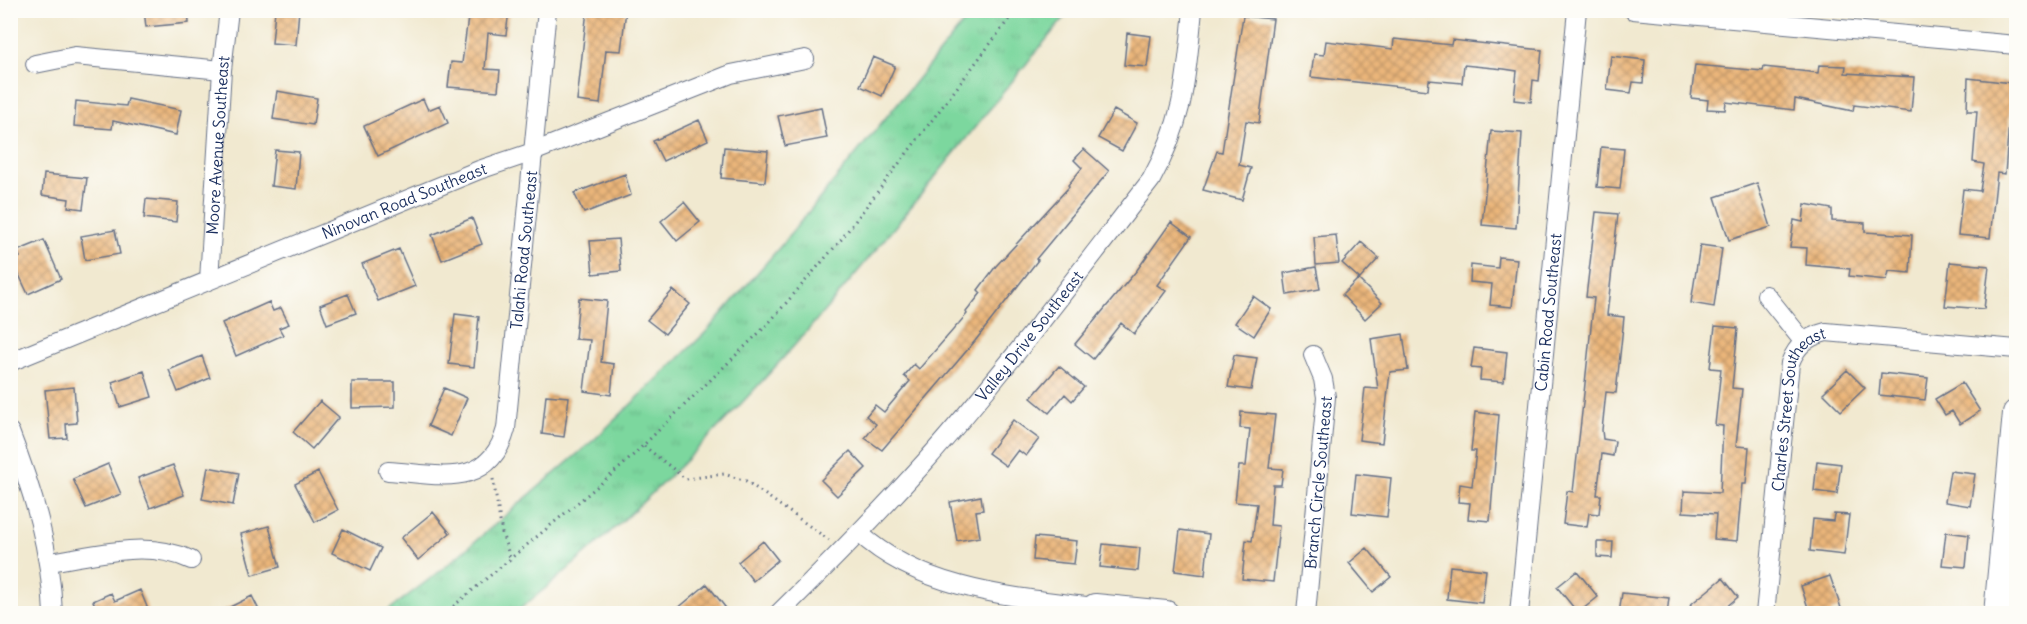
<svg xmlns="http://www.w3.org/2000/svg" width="2027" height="624" font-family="Delius,sans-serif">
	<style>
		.grass { fill: url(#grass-tufts); stroke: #4c837e; stroke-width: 1.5 }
		.building { fill: url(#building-cross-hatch) }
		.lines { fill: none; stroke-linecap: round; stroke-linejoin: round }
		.street-casing { stroke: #667086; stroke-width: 20 }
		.secondary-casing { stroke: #667086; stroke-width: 28 }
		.path { stroke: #667086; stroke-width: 3; stroke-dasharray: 1.5 4.5; stroke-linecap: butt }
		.street { stroke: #fff; stroke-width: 18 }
		.secondary { stroke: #fff; stroke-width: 26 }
		.labels { text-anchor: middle; stroke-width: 6; stroke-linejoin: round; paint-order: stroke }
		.street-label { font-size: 16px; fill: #1b2f5e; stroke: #fdfcf7 }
	</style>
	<defs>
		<pattern id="grass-tufts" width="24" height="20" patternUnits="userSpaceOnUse" patternTransform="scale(1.5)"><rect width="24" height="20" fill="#7cd79e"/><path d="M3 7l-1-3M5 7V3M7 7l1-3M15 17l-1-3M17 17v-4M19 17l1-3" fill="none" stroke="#6bb98a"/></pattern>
		<pattern id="building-cross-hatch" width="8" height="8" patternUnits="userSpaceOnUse" patternTransform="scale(1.5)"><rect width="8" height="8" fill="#ebb67a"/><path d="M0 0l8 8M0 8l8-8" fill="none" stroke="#be9467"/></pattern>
	</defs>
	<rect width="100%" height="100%" fill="#fdfcf7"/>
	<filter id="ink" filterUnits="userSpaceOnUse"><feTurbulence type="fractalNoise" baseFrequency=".0167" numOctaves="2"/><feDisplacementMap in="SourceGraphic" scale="12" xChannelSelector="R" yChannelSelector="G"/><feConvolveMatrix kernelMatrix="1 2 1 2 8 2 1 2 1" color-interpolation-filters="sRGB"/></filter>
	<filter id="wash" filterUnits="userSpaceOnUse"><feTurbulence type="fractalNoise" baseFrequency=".008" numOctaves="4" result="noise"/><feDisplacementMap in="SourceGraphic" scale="24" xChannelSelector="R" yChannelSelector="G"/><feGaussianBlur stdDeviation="1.35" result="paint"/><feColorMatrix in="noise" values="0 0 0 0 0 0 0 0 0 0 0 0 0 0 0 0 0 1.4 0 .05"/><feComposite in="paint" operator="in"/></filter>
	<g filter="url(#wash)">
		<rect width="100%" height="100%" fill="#f1e9d0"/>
		<path class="grass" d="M974 10 1070 11C960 142 857 282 738 407 669 480 594 550 515 613H385L444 568 596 438 705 333 779 248Z"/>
		<g id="blocks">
			<path class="building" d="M144 10H188L189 23 146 27Z
				M275 10H299L296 45 272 43Z
				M469 10H509L506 35 488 33 485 69 500 70 498 91 448 87 451 62 462 63Z
				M587 10H626L621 51 606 50 600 104 577 101Z
				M1243 16 1273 19 1259 123 1246 121 1239 165 1251 168 1242 200 1203 190 1217 151 1222 152Z
				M1127 33 1151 36 1147 67 1124 65Z
				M1394 39 1451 45 1452 40 1542 50 1539 81 1533 80 1531 102 1514 100 1517 71 1504 69 1464 65 1462 83 1429 80 1428 90 1311 77 1314 54 1324 55 1326 41 1393 49Z
				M1611 56 1645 60 1643 83 1633 82 1631 93 1607 90Z
				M873 57 895 66 882 96 860 86Z
				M1695 65 1763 71 1764 67 1818 73 1819 65 1846 66 1845 73 1914 77 1911 112 1854 105 1853 111 1795 99 1794 110 1726 102 1725 110 1707 109 1708 100 1691 98Z
				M1968 78 2012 83 2005 174 1997 173 1990 238 1958 235 1963 189 1980 191 1984 164 1973 162 1977 111H1967Z
				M277 91 317 98 313 125 273 119Z
				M128 99 181 110 176 135 113 121 112 129 74 126 76 101 126 106Z
				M423 99 428 110 440 105 448 123 378 156 364 126Z
				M821 107 827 138 785 146 778 116Z
				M1114 110 1137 123 1122 151 1098 138Z
				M699 120 708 140 663 161 653 141Z
				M1491 131 1522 133 1516 228 1482 225Z
				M724 147 768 151 765 182 721 178Z
				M1601 147 1624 149 1620 189 1597 187Z
				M1084 149 1109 171 1036 259 1038 260 975 341 882 450 865 438 876 424 866 416 875 405 884 412 910 381 904 376 914 364 919 369 967 314 966 312 981 293 978 290 996 266 1069 187 1068 185 1082 168 1074 160Z
				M275 150 299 152 296 189 271 186Z
				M44 174 87 178 83 209 68 207 69 199 42 195Z
				M625 174 631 195 584 213 574 193Z
				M1757 183 1771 227 1729 240 1715 197Z
				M146 199 178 202 176 222 144 218Z
				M684 202 700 222 677 241 661 221Z
				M1805 204 1832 209V221L1865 223V232L1912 235 1910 273 1889 271 1887 280 1849 276 1850 269 1806 265 1807 248 1790 247 1794 220 1803 222Z
				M1596 212 1618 214 1607 315 1624 317 1616 393 1606 392 1602 430 1603 439 1615 441 1613 456 1602 454 1597 495H1601L1599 514 1589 513 1587 527 1563 524 1567 491 1573 492 1582 412 1594 298 1586 297Z
				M472 218 482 244 442 260 432 235Z
				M1171 222 1191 237 1157 285 1166 291 1134 334 1121 323 1093 359 1075 344 1137 270Z
				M115 230 120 254 85 260 81 236Z
				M1336 235 1339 263 1316 265 1314 237Z
				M618 239 621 271 593 274 590 241Z
				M44 240 61 279 28 294 12 260 20 257 17 251Z
				M1361 242 1379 258 1360 279 1342 263Z
				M1700 245 1722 248 1714 307 1691 303Z
				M399 249 415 286 378 301 362 264Z
				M1499 257 1517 259 1512 307 1490 305 1492 284 1470 282 1471 265 1498 268Z
				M1950 262 1989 266 1984 309 1945 306Z
				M1316 267 1320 289 1287 295 1284 273Z
				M1358 279 1382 303 1365 319 1342 295Z
				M673 290 690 304 665 334 647 320Z
				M348 294 356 313 327 324 320 305Z
				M1253 296 1271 309 1254 336 1235 323Z
				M579 298 607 301 601 362 614 364 611 395 584 391 590 340 575 339Z
				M269 302 273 311 281 308 289 324 279 328 283 335 236 356 222 323Z
				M455 314 479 317 474 367 449 364Z
				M1715 326 1738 328 1732 388 1742 389 1736 446 1749 447 1746 484H1742L1737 541 1714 539 1716 514 1683 512 1684 491 1720 493 1723 426 1715 425 1721 369 1710 368Z
				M1403 334 1408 370 1390 372 1382 443 1359 440 1365 388 1378 389 1371 339Z
				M1474 348 1507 352 1504 382 1480 380 1481 369 1471 368Z
				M1234 355 1257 358 1251 390 1228 387Z
				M202 356 210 378 178 392 169 370Z
				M1059 366 1084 387 1072 401 1065 394 1049 413 1031 398Z
				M1847 370 1865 388 1841 411 1823 393Z
				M144 371 152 397 120 407 112 382Z
				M1881 373 1928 378 1925 400 1879 395Z
				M352 382H395V407L352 408Z
				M1962 383 1980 411 1960 424 1952 411 1945 415 1935 399Z
				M74 387 77 423 66 424 67 438 50 439 45 390Z
				M444 388 467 398 451 436 428 426Z
				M546 395 569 397 564 437 542 434Z
				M320 401 339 417 312 449 293 432Z
				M1241 412 1275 415 1269 468 1283 469 1281 485H1273L1270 525 1279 526 1273 582 1242 579 1246 540 1252 541 1257 504 1235 502 1239 466H1246L1250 429 1240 428Z
				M1475 412 1499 415 1490 521 1468 519 1470 503 1458 502 1460 484 1472 486 1476 451H1471Z
				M1013 420 1039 439 1026 456 1018 450 1006 466 988 453Z
				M850 451 866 468 837 496 821 480Z
				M1817 461 1841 464 1837 494 1814 491Z
				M108 464 121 494 86 508 73 479Z
				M173 465 184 495 150 508 138 478Z
				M208 467 239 473 233 505 202 499Z
				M1950 471 1975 474 1970 506 1945 502Z
				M318 472 338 510 315 522 295 484Z
				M1356 474 1391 478 1387 517 1352 513Z
				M981 496 983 510 976 511 980 537 957 541 950 502Z
				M433 512 450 533 418 560 401 538Z
				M1834 514 1849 515 1844 555 1810 551 1813 519 1833 521Z
				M269 526 280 567 252 575 241 534Z
				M343 529 381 548 370 571 332 553Z
				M1180 530 1209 534 1205 575 1175 571Z
				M1946 532 1969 535 1966 567 1942 565Z
				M1035 537 1077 541 1074 564 1033 560Z
				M763 541 778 560 753 581 738 562Z
				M1597 542H1613L1612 558 1597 557Z
				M1103 544 1140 548 1138 571 1100 567Z
				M1367 548 1391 577 1373 592 1349 563Z
				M1450 566 1486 570 1482 603 1447 599Z
				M1577 571 1598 597 1578 613 1557 587Z
				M1830 576 1841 608 1831 611 1832 614H1810L1801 586Z
				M1723 578 1738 597 1718 614H1697L1690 605Z
				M707 584 725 607 718 614H671Z
				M140 590 150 614H88L97 609 93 601 111 593 115 601Z
				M1622 593 1669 598 1667 614H1619Z
				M252 596 261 614H216Z"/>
		</g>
	</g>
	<g filter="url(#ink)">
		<use href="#blocks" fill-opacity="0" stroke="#667086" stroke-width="1.5"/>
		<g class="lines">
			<g class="street-casing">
				<g id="street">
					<path d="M1633 10 2016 45"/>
					<path d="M35 64 75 56 222 70"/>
					<path id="s1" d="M209 280 222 70 229 10"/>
					<path d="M1766 295 1803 341"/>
					<path id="s2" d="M10 362 479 170 533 152 731 74 805 59"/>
					<path d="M10 432C33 491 51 550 53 614"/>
					<path id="s3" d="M388 471C437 474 489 491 506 429L547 10"/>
					<path d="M859 533C922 591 1015 597 1095 607"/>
					<path d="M50 562C96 555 147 539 191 560"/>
					<path id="s4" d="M778 614C828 565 877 515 924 463 1004 373 1077 275 1151 180 1185 118 1186 79 1193 10"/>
					<path id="s5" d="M1306 614 1326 397 1323 379 1313 355"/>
					<path id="s6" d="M1519 614 1577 10"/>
					<path id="s7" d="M1765 614 1790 363C1797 345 1807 337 1826 332L2016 349"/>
				</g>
			</g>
			<g class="secondary-casing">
				<path id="secondary" d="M1095 614V607L1166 614
					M1997 614 2016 413"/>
			</g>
			<path class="path" d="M644 446 686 479 724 474 746 481 829 540
				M493 479 502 533 511 561
				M444 614 623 465 767 325 840 241 1016 10"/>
			<use href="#street" class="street"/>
			<use href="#secondary" class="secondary"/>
		</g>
	</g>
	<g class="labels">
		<g class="street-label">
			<text dy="6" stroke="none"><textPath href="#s1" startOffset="135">Moore Avenue Southeast</textPath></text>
			<text dy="6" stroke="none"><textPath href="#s2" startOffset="426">Ninovan Road Southeast</textPath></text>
			<text dy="6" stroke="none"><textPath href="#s3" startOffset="321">Talahi Road Southeast</textPath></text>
			<text dy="6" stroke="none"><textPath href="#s6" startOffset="303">Cabin Road Southeast</textPath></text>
			<text dy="6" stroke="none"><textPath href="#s4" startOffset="375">Valley Drive Southeast</textPath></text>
			<text dy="6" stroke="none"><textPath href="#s7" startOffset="212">Charles Street Southeast</textPath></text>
			<text dy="6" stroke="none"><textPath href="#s5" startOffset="132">Branch Circle Southeast</textPath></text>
		</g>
	</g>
	<rect width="2027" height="624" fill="none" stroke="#fdfcf7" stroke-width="36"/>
</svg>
